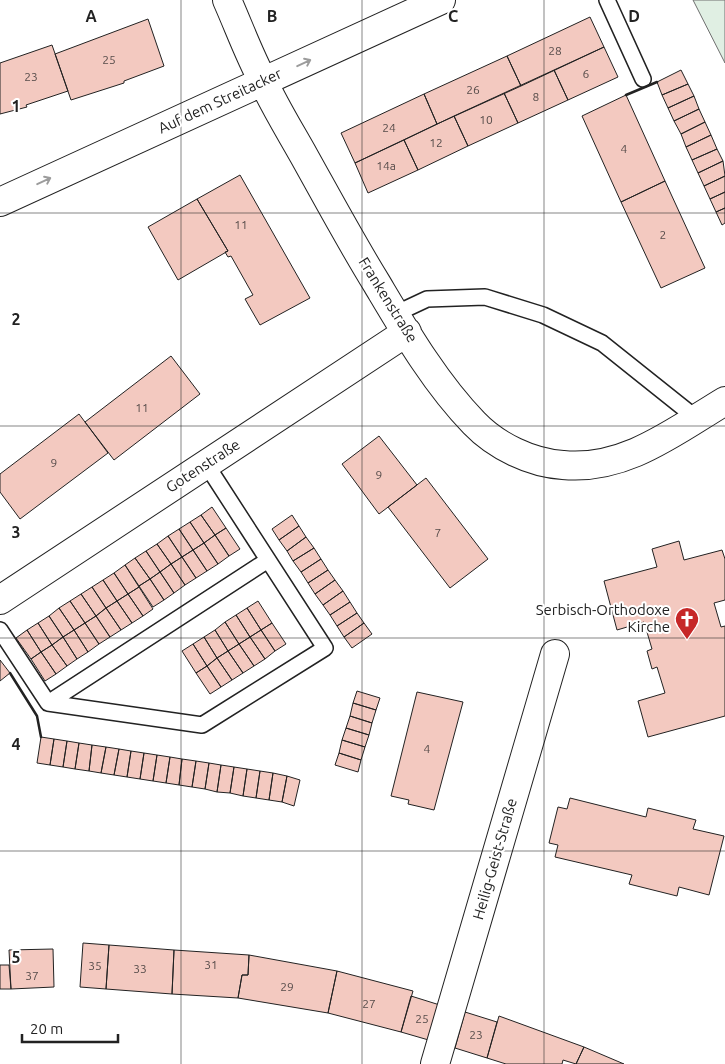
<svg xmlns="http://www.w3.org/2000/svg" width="725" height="1064" font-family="Ubuntu,sans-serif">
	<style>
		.green { fill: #e0efe3; stroke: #6f6f6f }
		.building { fill: #f3c9c0; stroke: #222 }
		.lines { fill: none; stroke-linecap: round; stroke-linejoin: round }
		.lane-casing { stroke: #222; stroke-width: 18 }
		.street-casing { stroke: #222; stroke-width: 30 }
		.lane { stroke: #fff; stroke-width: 15 }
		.street { stroke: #fff; stroke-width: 28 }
		.wall { stroke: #222; stroke-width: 2.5 }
		.oneway { stroke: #9c9c9c }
		.grid { fill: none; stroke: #222; stroke-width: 1; stroke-opacity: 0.55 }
		.labels { text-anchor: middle; stroke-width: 4; stroke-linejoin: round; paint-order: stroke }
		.number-label { font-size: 12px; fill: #564c4a }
		.street-label { font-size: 15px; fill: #222; stroke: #fff }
		.poi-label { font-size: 15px; fill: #222; stroke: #fff; text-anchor: end }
		.grid-label { font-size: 16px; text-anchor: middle; font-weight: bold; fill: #222; stroke: #fff; stroke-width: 4; stroke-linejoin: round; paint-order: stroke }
	</style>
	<rect width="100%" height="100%" fill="#fff"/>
	<path class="green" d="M693 0H725V63Z"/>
	<path class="building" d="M590 17 604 47 521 86 507 56Z
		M148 19 164 66 124 81V83L71 100 55 54Z
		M52 45 68 91 26 105 27 107 0 114V63Z
		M604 47 618 77 568 100 554 70Z
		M507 56 521 86 437 124 424 94Z
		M554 70 568 100 518 123 504 93Z
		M681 70 688 84 662 95 657 82Z
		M688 84 694 96 668 108 662 95Z
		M504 93 518 123 468 146 454 116Z
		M424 94 437 124 355 163 341 133Z
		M626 95 665 181 621 202 582 116Z
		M694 96 699 109 674 121 668 108Z
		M699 109 705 122 681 134 674 121Z
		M454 116 468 146 418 170 404 140Z
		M705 122 711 135 686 147 681 134Z
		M711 135 717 149 692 160 686 147Z
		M404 140 418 170 368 193 355 163Z
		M717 149 723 161 698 173 692 160Z
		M723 161 725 176 704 186 698 173Z
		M240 175 310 298 260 325 245 299 253 295 231 256 228 257 225 252 228 251 197 199Z
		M725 176V192L710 199 704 186Z
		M665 181 705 268 661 288 621 202Z
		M725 192V208L716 212 710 199Z
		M197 199 228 251 178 280 148 227Z
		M725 208V223L722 225 716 212Z
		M171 356 200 394 114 460 85 422Z
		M79 414 108 453 20 519 0 492V474Z
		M379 436 417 485 379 514 342 464Z
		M426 478 488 559 450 588 388 507Z
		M212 507 226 528 215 535 201 515Z
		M201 515 215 535 204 543 190 522Z
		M292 515 299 526 279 540 272 529Z
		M190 522 204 543 193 550 179 529Z
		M299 526 306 537 287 551 279 540Z
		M226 528 240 549 229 556 215 535Z
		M179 529 193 550 182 557 168 536Z
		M215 535 229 556 218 564 204 543Z
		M168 536 182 557 171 564 157 544Z
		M306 537 314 548 293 561 287 551Z
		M679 541 684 560 722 550 725 559V600L714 603 721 627 725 626V716L648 737 638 701 665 693 657 667 652 669 647 651 652 649 644 622 617 630 604 581 657 567 652 549Z
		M204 543 218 564 207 571 193 550Z
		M157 544 171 564 160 572 146 551Z
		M314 548 321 559 301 572 293 561Z
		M193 550 207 571 196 578 182 557Z
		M146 551 160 572 150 579 135 558Z
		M182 557 196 578 185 585 171 564Z
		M135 558 150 579 139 586 125 565Z
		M321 559 328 570 308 583 301 572Z
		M171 564 185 585 174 593 160 572Z
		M125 565 139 587 128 594 114 573Z
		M328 570 335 580 315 594 308 583Z
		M160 572 174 593 164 600 150 579Z
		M114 573 128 594 117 601 103 580Z
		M150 579 164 600 153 607 139 586Z
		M103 580 117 601 106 608 92 587Z
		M335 580 343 591 323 605 315 594Z
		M92 587 106 608 96 616 81 594Z
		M139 587 153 609 143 616 128 594Z
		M343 591 350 602 330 615 323 605Z
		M81 594 96 616 85 623 70 601Z
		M128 594 143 616 132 623 117 601Z
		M70 601 85 623 74 630 59 608Z
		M117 601 132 623 121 630 106 608Z
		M258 601 272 623 261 630 247 608Z
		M350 602 357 613 337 626 330 615Z
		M59 608 74 630 63 637 49 616Z
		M106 608 121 630 110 637 96 616Z
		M247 608 261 630 250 637 236 615Z
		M357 613 364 623 344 637 337 626Z
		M236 615 250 637 239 644 225 622Z
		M49 616 63 637 52 645 38 623Z
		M96 616 110 637 99 644 85 623Z
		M225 622 239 644 228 651 215 630Z
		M38 623 52 645 41 652 27 630Z
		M85 623 99 644 88 652 74 630Z
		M272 623 286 644 275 651 261 630Z
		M364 623 372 634 352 648 344 637Z
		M27 630 41 652 31 659 16 638Z
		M74 630 88 652 77 659 63 637Z
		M215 630 228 651 217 658 204 637Z
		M261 630 275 651 265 659 250 637Z
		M63 637 77 659 67 666 52 645Z
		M204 637 217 658 207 666 193 644Z
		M250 637 265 659 254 666 239 644Z
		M193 644 207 666 196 673 182 651Z
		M239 644 254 666 243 673 228 651Z
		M52 645 67 666 56 674 41 652Z
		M228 651 243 673 232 680 217 658Z
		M41 652 56 674 45 681 31 659Z
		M217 658 232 680 221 687 207 666Z
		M0 660 10 673 0 681Z
		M207 666 221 687 210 694 196 673Z
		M357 691 380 698 376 710 353 703Z
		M417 692 463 702 434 810 408 804 409 800 391 796Z
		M353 703 376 710 372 723 350 716Z
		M350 716 372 723 369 735 346 728Z
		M346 728 369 735 365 747 342 740Z
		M41 737 54 739 50 765 37 763Z
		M54 739 67 741 63 767 50 765Z
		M342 740 365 747 361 760 339 753Z
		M67 741 79 743 75 769 63 767Z
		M79 743 92 745 89 771 75 769Z
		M92 745 106 747 101 773 89 771Z
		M106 747 119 749 114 775 101 773Z
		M119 749 131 751 127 777 114 775Z
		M131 751 144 753 140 779 127 777Z
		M144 753 157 755 153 781 140 779Z
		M339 753 361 760 358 772 335 765Z
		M157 755 170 757 166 783 153 781Z
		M170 757 182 759 179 785 166 783Z
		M182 759 196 761 192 787 179 785Z
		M196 761 209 763 205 789 192 787Z
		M209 763 221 765 217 792 205 789Z
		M221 765 234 767 230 793 217 792Z
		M234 767 247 769 243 796 230 793Z
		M247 769 260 771 256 798 243 796Z
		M260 771 273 773 269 800 256 798Z
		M273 773 287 776 282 802 269 800Z
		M287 776 300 780 294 806 282 802Z
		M570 798 646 817 648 808 696 820 693 829 724 836 709 895 679 887 677 896 629 884 632 875 555 857 558 845 549 843 558 807 567 809Z
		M83 943 109 945 106 989 80 987Z
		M109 945 174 950 172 994 106 989Z
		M53 949 54 987 11 989 9 950Z
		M174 950 249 955 248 975H242L238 998 172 994Z
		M249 955 337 971 328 1013 238 998 242 975H248Z
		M0 965H9L11 989H0Z
		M337 971 413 991 401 1032 328 1013Z
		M411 996 443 1006 432 1041 401 1032Z
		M465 1012 497 1022 487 1058 455 1048Z
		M499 1016 584 1047 576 1064 563 1060 562 1064H506L487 1058Z
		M584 1047 624 1064H576Z"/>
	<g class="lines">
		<g class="lane-casing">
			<path id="lane" d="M607 0 643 79
				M395 314 427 299 485 297 543 315 602 343 696 418
				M0 630 48 703 202 725 325 648 206 464
				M48 703 268 560"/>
		</g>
		<g class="street-casing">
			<path id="street" d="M227 0C239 27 249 55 263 81 275 107 290 131 304 156 328 199 351 242 377 284 405 331 435 383 474 423 496 446 531 463 563 465 625 471 675 431 725 401
				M0 202 441 0
				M0 600 407 332
				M435 1064 555 654"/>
		</g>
		<use href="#lane" class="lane"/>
		<use href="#street" class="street"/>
		<path class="wall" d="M626 95 657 82
			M10 673 37 716 41 737"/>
	</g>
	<defs><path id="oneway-shaft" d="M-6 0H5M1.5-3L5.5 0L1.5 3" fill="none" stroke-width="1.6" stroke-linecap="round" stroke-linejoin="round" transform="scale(1.25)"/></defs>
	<g class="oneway">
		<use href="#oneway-shaft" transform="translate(304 63) rotate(-25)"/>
		<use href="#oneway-shaft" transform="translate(44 181) rotate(-25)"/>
	</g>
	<path class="grid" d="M181 0V1064M362 0V1064M544 0V1064M0 213H725M0 426H725M0 638H725M0 851H725"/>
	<defs>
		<g id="church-pin" transform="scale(1.25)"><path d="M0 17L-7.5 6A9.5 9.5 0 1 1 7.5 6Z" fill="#c62828" stroke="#fff"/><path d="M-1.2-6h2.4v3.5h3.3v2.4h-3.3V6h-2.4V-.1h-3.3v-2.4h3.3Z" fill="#fff"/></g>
	</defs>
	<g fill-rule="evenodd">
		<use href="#church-pin" x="687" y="619"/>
	</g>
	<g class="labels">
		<g class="number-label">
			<text x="555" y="55">28</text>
			<text x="109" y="64">25</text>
			<text x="586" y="78">6</text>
			<text x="31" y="81">23</text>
			<text x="473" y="94">26</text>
			<text x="536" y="101">8</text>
			<text x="486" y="124">10</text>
			<text x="389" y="132">24</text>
			<text x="436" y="147">12</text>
			<text x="624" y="153">4</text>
			<text x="386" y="170">14a</text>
			<text x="241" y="229">11</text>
			<text x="663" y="239">2</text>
			<text x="142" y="412">11</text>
			<text x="54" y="467">9</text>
			<text x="379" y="479">9</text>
			<text x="438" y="537">7</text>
			<text x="427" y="753">4</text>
			<text x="211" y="969">31</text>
			<text x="95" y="970">35</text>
			<text x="140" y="973">33</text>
			<text x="32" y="980">37</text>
			<text x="287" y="991">29</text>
			<text x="369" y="1008">27</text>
			<text x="422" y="1023">25</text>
			<text x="476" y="1039">23</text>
		</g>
		<g class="street-label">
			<text transform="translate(220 101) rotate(-25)" y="5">Auf dem Streitacker</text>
			<text transform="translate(388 300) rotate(58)" y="5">Frankenstraße</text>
			<text transform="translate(203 466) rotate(-33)" y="5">Gotenstraße</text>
			<text transform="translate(495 859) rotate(-74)" y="5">Heilig-Geist-Straße</text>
		</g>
		<g class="poi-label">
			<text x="670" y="615">Serbisch-Orthodoxe<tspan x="670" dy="17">Kirche</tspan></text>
		</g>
	</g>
	<g class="grid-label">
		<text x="91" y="22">A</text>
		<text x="272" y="22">B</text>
		<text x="453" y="22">C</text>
		<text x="634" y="22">D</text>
		<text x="16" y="112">1</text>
		<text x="16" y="325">2</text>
		<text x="16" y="538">3</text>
		<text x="16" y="750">4</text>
		<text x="16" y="963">5</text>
	</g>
	<path d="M22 1034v8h96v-8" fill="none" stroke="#222222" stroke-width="2.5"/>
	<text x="30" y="1034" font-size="15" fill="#222222" stroke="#ffffff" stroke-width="4" paint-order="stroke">20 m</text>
</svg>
